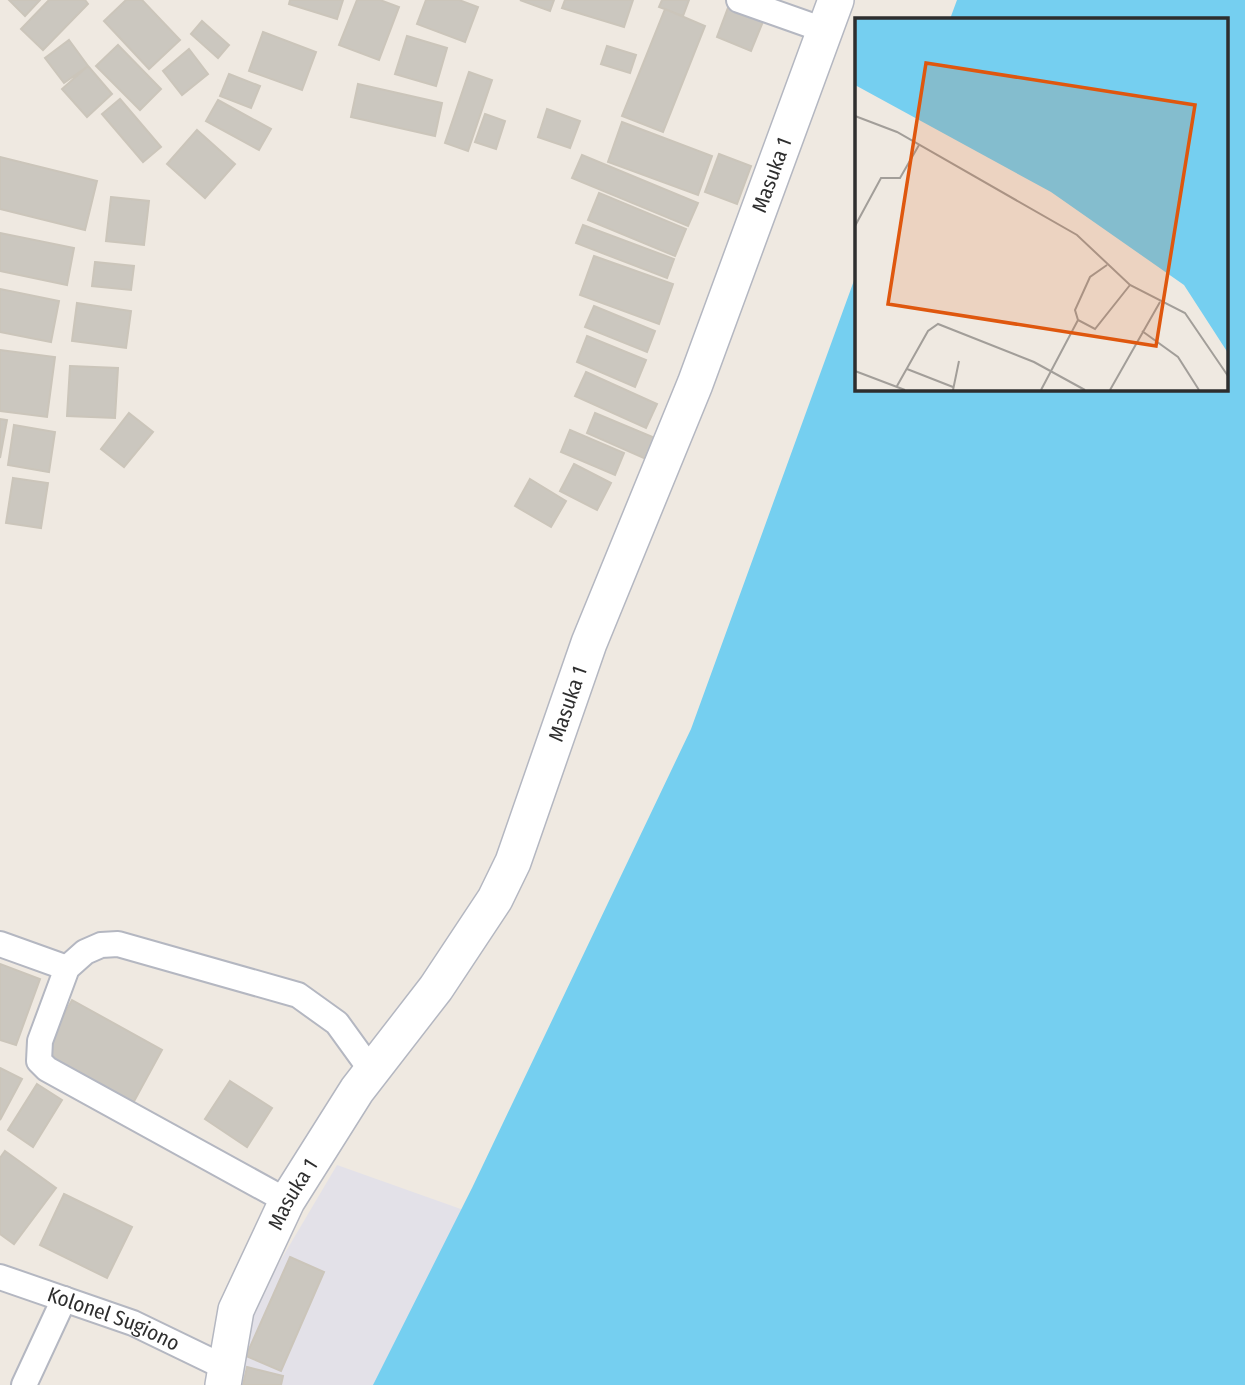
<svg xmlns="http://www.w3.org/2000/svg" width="1245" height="1385" font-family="'Fira Sans Condensed',sans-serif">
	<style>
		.industrial { fill: #e3e1e8 }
		.water { fill: #75cff0 }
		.building { fill: #cbc7bf; stroke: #cbc5ba; stroke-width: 2 }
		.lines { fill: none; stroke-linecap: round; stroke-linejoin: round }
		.street-casing { stroke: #b4b7c1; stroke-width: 28 }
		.secondary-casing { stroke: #b4b7c1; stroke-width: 38 }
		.street { stroke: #fff; stroke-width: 24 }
		.secondary { stroke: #fff; stroke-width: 35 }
		.labels { text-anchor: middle; stroke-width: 7; stroke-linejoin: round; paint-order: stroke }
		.street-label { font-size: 21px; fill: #2e2e2e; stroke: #fff }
		.inset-road { fill: none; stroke: #a29e99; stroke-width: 2 }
		.view { fill: #df570e; fill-opacity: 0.15; stroke: #df570e; stroke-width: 3.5 }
		.inset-edge { fill: none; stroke: #2e2e2e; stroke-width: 3.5 }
	</style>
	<rect width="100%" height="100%" fill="#efe9e1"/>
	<path class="industrial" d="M337 1165 601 1259 572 1385H234L256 1302Z"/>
	<path class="water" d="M957 0H1245V1385H373L472 1188 691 729 856 275V388H1226V19H950Z"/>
	<path class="building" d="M9 0H40L25 16Z
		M49 0H85L88 4 43 50 21 29Z
		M126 0H142L180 40 149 69 104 21Z
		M290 0H343L337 19 289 4Z
		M357 0H380L399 7 379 60 339 45Z
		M426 0H459L478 7 465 42 417 24Z
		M520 0H554L550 11Z
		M565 0H633L624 27 562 8Z
		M662 0H689L683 16 659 7Z
		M729 5 764 19 751 51 717 37Z
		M665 9 705 26 663 132 622 116Z
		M202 21 229 45 218 58 191 34Z
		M263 32 316 52 302 90 249 71Z
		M407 36 447 48 436 86 395 74Z
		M69 40 88 66 64 83 45 58Z
		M118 45 161 89 140 110 96 66Z
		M607 46 636 55 630 73 601 64Z
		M189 49 208 74 182 95 163 71Z
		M88 66 112 94 87 117 62 89Z
		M469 72 492 80 468 151 445 143Z
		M229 74 260 86 251 108 220 96Z
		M358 84 442 103 435 136 351 117Z
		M120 99 161 147 143 162 102 114Z
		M218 100 271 129 259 150 206 121Z
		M547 109 580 121 570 148 538 137Z
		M485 114 505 121 496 149 475 142Z
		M622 122 712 156 698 195 608 162Z
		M197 130 235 164 205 198 167 164Z
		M719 154 751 166 737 204 705 192Z
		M582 155 698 203 688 226 572 178Z
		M0 157 97 181 85 230 0 209Z
		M599 193 686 229 675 256 588 220Z
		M111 197 149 201 144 245 106 241Z
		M583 225 674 259 667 278 576 243Z
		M0 233 74 248 67 285 0 271Z
		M594 256 673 284 659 324 580 295Z
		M95 262 134 266 131 290 92 286Z
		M0 289 59 301 51 342 0 332Z
		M77 303 131 311 126 348 72 341Z
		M594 306 655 331 647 352 585 327Z
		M587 336 646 360 635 387 577 362Z
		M0 350 55 357 47 417 0 411Z
		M70 366 118 368 115 418 67 416Z
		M586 372 657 404 646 428 575 396Z
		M129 413 153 432 124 467 101 449Z
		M595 413 655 438 646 459 587 433Z
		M0 419 7 420 0 458Z
		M14 425 55 432 49 472 8 465Z
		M570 430 624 453 615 475 561 452Z
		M574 464 611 483 597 510 560 491Z
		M13 478 48 483 41 528 6 523Z
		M530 479 566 501 551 527 515 506Z
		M0 964 40 979 16 1045 0 1040Z
		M72 1000 162 1050 131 1107 41 1057Z
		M0 1068 22 1079 0 1120Z
		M230 1081 272 1108 247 1147 205 1119Z
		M37 1084 62 1100 33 1147 8 1130Z
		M5 1151 56 1188 14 1244 0 1234V1158Z
		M64 1194 132 1227 107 1278 40 1245Z
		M290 1257 324 1272 281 1371 246 1356Z
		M247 1367 283 1376 281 1385H243Z"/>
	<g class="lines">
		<g class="street-casing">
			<g id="street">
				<path d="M739 0 824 30"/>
				<path d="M0 944 67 968"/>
				<path d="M287 1201 47 1069 39 1061 40 1041 67 968 85 952 101 945 118 944 298 995 337 1023 371 1070"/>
				<path id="s1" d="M0 1277 133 1323 224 1367"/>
				<path d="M24 1385 64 1299"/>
			</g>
		</g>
		<g class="secondary-casing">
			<g id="secondary">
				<path id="s2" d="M223 1385 236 1310 287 1201 357 1090 436 988 495 899 513 862 589 643 695 384 836 0"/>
			</g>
		</g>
		<use href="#street" class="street"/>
		<use href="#secondary" class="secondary"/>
	</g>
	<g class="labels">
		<g class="street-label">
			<text dy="7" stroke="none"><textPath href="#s2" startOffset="1339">Masuka 1</textPath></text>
			<text dy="7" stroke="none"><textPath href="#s2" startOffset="772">Masuka 1</textPath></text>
			<text dy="7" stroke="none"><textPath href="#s2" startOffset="205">Masuka 1</textPath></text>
			<text dy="7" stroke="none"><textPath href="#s1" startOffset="121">Kolonel Sugiono</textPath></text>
		</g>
	</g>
	<g transform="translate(855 18)">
		<rect width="373" height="373" fill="#efe9e1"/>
		<path d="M0 1H373V335L329 267 196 174 0 67Z" fill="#75cff0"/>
		<path class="inset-road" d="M0 98 42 114 222 217 275 267 330 295 373 358M0 208 26 160H45L64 127M252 247 235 259 220 292 223 302 240 311 275 267M287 313 323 339 344 372M52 351 98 369M0 353 50 372M42 368 73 313 83 306 179 344 230 372M98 372 104 343M186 372 223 302M255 372 305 284"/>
		<path class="view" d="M71 45 340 87 301 328 33 286Z"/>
		<rect width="373" height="373" class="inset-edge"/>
	</g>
</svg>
